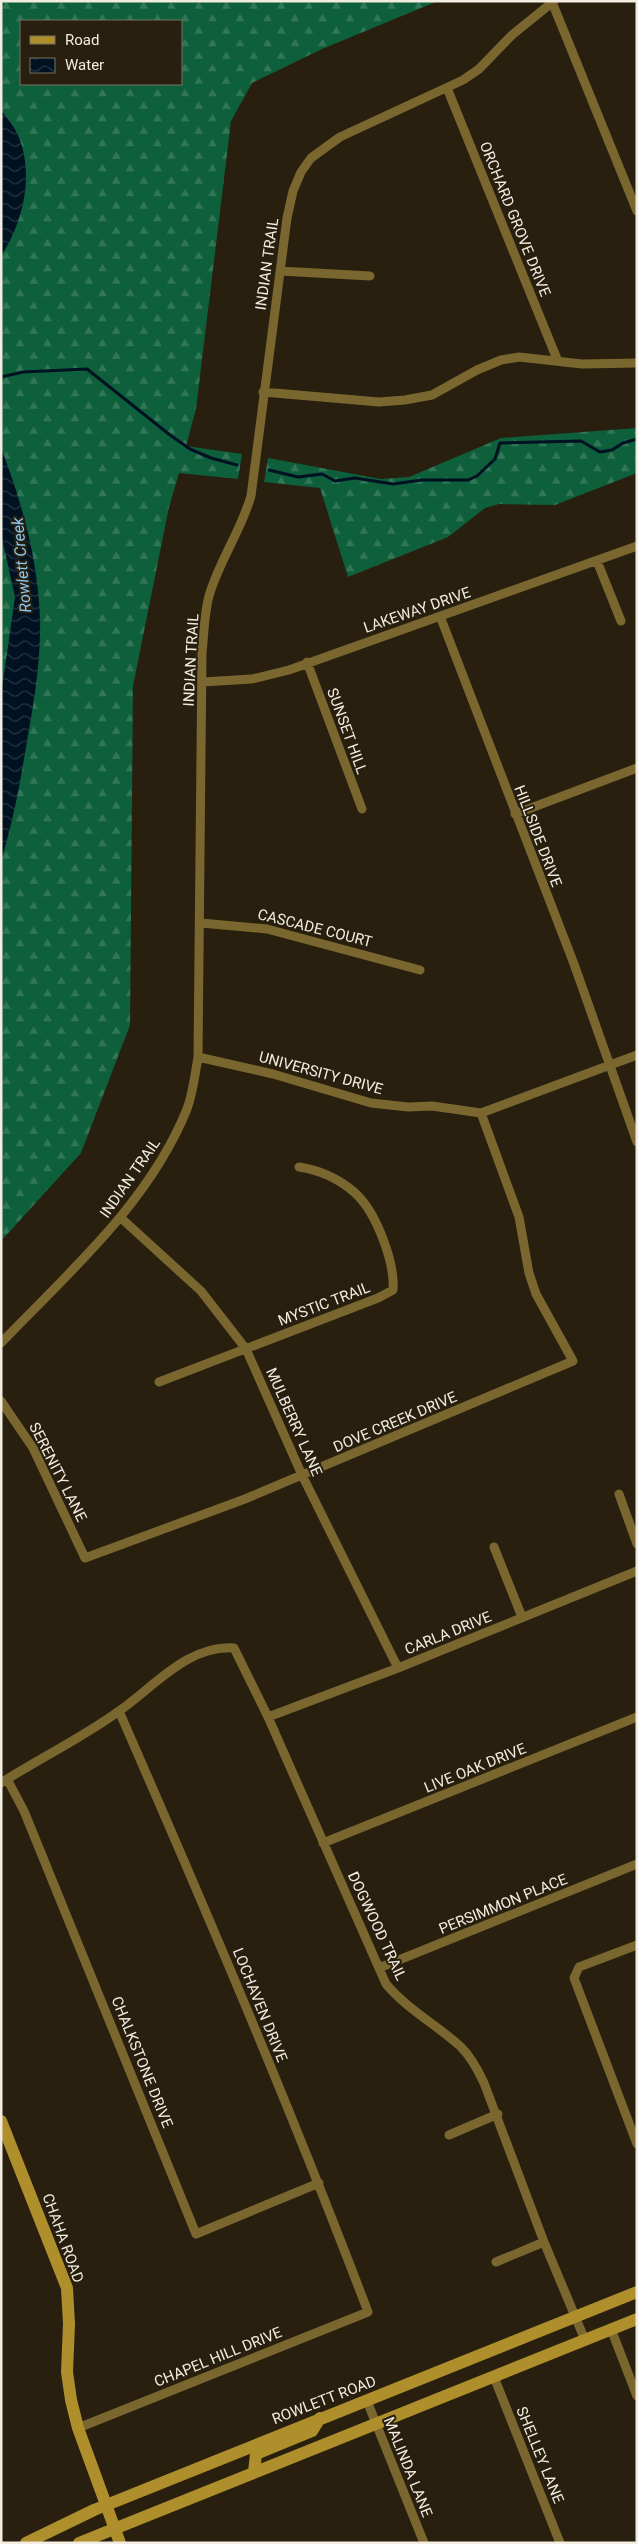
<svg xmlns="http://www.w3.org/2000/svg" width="638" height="2544" font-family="Roboto,sans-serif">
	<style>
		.forest { fill: url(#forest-firs); fill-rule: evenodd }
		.water { fill: url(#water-waves) }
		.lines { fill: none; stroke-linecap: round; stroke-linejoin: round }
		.stream { stroke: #001222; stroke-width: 3 }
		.street { stroke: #7a672f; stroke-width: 9 }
		.secondary { stroke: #ae8f2b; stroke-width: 12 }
		.labels { text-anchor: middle; stroke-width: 4; stroke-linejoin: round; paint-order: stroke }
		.street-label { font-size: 15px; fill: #f2ece1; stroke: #281f0e }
		.water-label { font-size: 16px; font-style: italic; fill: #89c8f2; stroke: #281f0e }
	</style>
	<defs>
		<pattern id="forest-firs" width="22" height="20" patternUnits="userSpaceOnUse" patternTransform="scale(1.25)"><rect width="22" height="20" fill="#0e5f3c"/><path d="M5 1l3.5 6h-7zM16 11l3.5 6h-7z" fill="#327658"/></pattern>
		<pattern id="water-waves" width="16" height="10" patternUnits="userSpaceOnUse" patternTransform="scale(1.25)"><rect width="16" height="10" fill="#001222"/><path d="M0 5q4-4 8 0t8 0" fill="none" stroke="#263542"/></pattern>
	</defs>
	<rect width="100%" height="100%" fill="#281f0e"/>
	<path class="forest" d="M1 1H438L322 49 252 83 231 121 196 409 186 446 242 454 238 479 179 473 169 507 133 686 130 1025 81 1153 1 1241ZM21 21H181V84H21Z
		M637 428V473L555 505 499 504 485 508 448 537 348 577 320 488 264 482 268 458 381 479 409 477 501 438Z"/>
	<path class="water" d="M1 110C6 117 13 125 17 133 35 171 24 222 1 256Z
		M1 448C22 502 38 560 40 618 41 657 35 697 28 735 21 778 14 819 1 861V695L15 597 1 534Z"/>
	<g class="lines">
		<path class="stream" d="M1 377 23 372 87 369 170 435 190 449 211 458 237 465
			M269 470 298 477 322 474 335 481 355 478 393 484 422 480H468L477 476 495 459 500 443 581 441 600 452 612 450 623 443 637 439"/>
		<path class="street" d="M552 2 637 211
			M447 88 557 359
			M280 271 370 276
			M263 392 379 402 405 400 432 395 477 370 501 360 519 357 582 364 637 363
			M597 561 621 621
			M440 616 574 964 637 1142
			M307 662 362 809
			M202 682 252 679 289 670 637 546
			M515 814 637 768
			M201 923 267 929 420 970
			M198 1057 273 1074 371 1103 408 1107 432 1106 481 1113 637 1055
			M121 1218 201 1291 246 1349 302 1475 398 1668
			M1 1343C70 1271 149 1203 187 1109 193 1093 195 1074 198 1057L202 653C204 635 204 614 209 596 219 561 241 531 251 496L287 218 293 191 301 172 311 158 340 137 463 80 479 69 512 35 554 1
			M159 1382 378 1298 393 1290C395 1262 376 1211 354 1192 339 1179 319 1170 299 1167
			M1 1401 33 1448 85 1558 245 1499 573 1361 536 1294 529 1273 519 1217 481 1113
			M619 1494 637 1544
			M494 1547 522 1617
			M268 1717 398 1668 637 1571
			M7 1779 24 1811 196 2234 319 2183
			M1 1783C40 1758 82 1738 119 1711 154 1687 187 1645 234 1648L268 1717 386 1984C408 2010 437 2025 461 2047 471 2057 478 2070 484 2083L544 2242 585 2340
			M323 1843 637 1717
			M637 1945 579 1967 574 1978 637 2144
			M379 1968 637 1864
			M449 2135 498 2114
			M496 2262 544 2242
			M611 2329 637 2396
			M494 2377 560 2543
			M367 2401 424 2543
			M78 2428 368 2312C291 2109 206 1910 119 1711"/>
		<path class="secondary" d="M1 2121 67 2288 69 2324 67 2372 71 2400 78 2428 120 2543
			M254 2472 256 2454 312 2431 320 2418
			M26 2543 94 2510 637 2292
			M79 2543 637 2319"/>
	</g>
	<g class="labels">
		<g class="street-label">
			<text transform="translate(515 219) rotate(68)" y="5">ORCHARD GROVE DRIVE</text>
			<text transform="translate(267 264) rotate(-82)" y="5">INDIAN TRAIL</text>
			<text transform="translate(417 610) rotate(-19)" y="5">LAKEWAY DRIVE</text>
			<text transform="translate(191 660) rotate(-87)" y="5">INDIAN TRAIL</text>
			<text transform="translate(347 731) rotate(70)" y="5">SUNSET HILL</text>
			<text transform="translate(538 836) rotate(69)" y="5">HILLSIDE DRIVE</text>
			<text transform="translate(315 928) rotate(14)" y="5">CASCADE COURT</text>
			<text transform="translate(321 1073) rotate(15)" y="5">UNIVERSITY DRIVE</text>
			<text transform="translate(130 1178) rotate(-55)" y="5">INDIAN TRAIL</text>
			<text transform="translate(324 1304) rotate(-21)" y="5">MYSTIC TRAIL</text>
			<text transform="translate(294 1422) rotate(66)" y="5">MULBERRY LANE</text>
			<text transform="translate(395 1422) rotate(-23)" y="5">DOVE CREEK DRIVE</text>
			<text transform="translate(58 1472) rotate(63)" y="5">SERENITY LANE</text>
			<text transform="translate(448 1633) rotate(-22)" y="5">CARLA DRIVE</text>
			<text transform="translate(475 1768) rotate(-22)" y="5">LIVE OAK DRIVE</text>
			<text transform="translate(503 1904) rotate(-22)" y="5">PERSIMMON PLACE</text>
			<text transform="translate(377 1926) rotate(65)" y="5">DOGWOOD TRAIL</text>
			<text transform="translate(260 2005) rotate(68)" y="5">LOCHAVEN DRIVE</text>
			<text transform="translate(142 2062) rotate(68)" y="5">CHALKSTONE DRIVE</text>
			<text transform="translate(63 2238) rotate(70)" y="5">CHAHA ROAD</text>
			<text transform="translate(218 2357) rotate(-22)" y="5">CHAPEL HILL DRIVE</text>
			<text transform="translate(324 2400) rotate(-21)" y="5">ROWLETT ROAD</text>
			<text transform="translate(540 2455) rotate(68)" y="5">SHELLEY LANE</text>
			<text transform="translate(408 2467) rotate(68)" y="5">MALINDA LANE</text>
		</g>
		<g class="water-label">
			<text transform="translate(21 565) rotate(-95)" y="6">Rowlett Creek</text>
		</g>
	</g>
	<rect width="638" height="2544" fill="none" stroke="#f2ece1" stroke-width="5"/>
	<rect x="20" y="20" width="162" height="65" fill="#281f0e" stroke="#797162"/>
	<rect x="30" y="36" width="25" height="8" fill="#ae8f2b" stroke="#797162"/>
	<text x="65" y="45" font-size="15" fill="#f2ece1">Road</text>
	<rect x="30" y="58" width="25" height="15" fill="url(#water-waves)" stroke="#797162"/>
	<text x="65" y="70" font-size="15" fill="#f2ece1">Water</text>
</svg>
